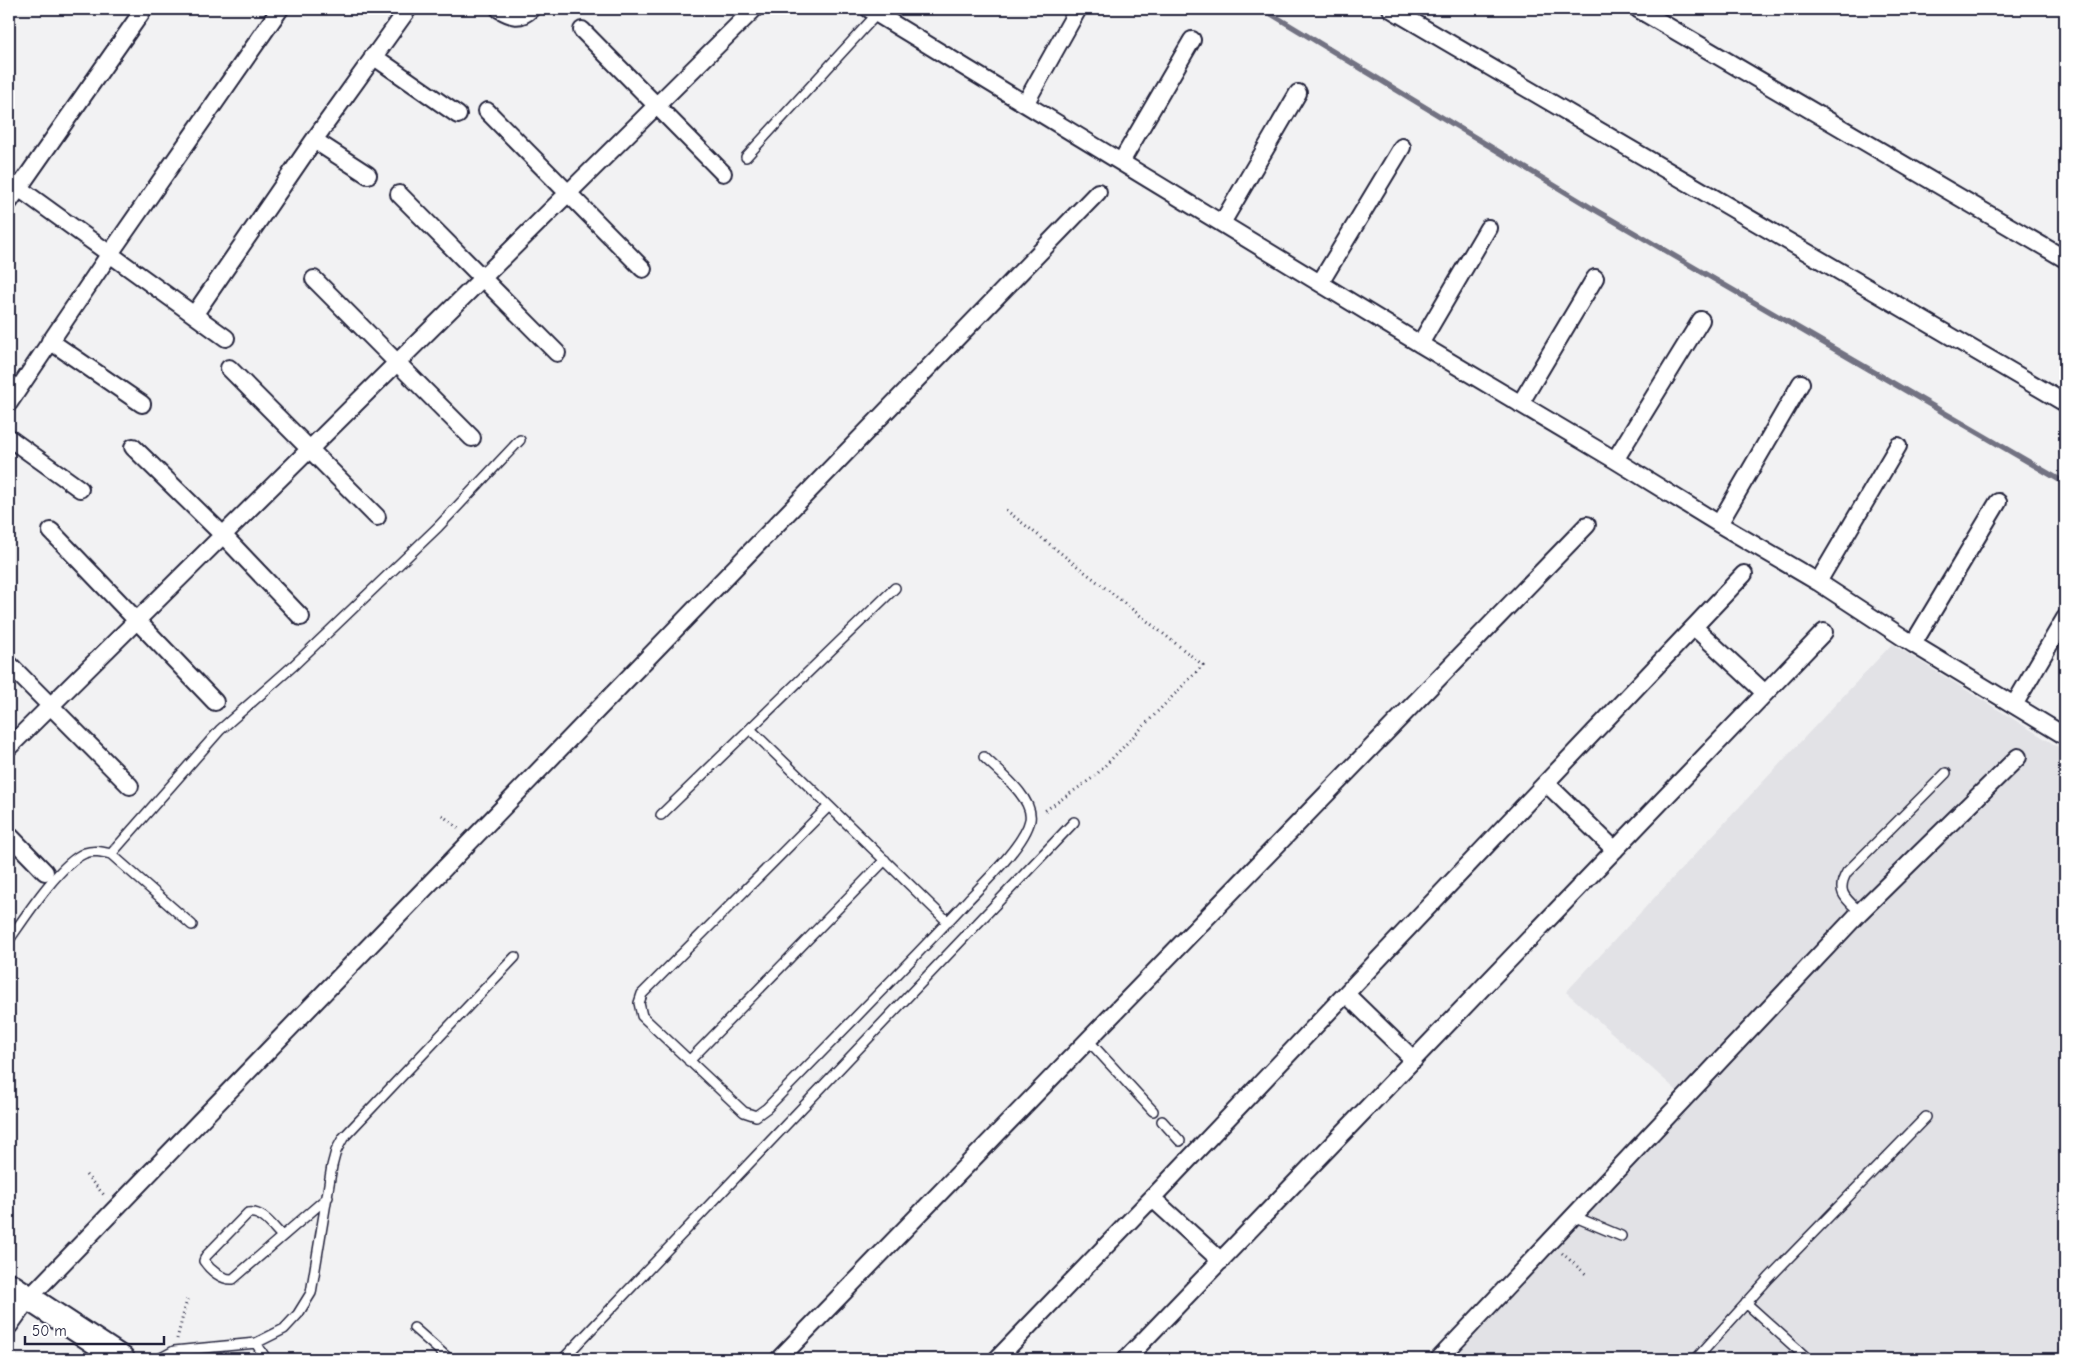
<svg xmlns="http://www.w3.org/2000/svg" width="2074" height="1368" font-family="'Comic Neue',sans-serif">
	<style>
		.built { fill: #e2e2e6 }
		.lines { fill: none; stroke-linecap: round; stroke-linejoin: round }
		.stream { stroke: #727282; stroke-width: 5.5 }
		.lane-casing { stroke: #22223b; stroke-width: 12 }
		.street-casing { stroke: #22223b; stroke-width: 20 }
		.secondary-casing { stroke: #22223b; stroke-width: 28 }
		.path { stroke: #22223b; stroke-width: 3; stroke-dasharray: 1 4; stroke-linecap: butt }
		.lane { stroke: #fff; stroke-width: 9 }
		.street { stroke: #fff; stroke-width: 16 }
		.secondary { stroke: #fff; stroke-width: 24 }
	</style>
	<rect width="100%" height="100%" fill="#f2f2f3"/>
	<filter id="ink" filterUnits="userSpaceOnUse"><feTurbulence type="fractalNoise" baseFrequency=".02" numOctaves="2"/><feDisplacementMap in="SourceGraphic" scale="10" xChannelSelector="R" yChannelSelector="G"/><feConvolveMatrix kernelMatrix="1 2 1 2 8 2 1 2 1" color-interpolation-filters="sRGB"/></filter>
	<g filter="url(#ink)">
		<path class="built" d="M1892 644 2065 751V1359H1435L1684 1097 1566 992Z"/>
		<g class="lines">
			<path class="stream" d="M1263 9 1590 207 2065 483"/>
			<g class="lane-casing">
				<path id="lane" d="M746 157 877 14
					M750 729 948 922
					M829 806 642 994 639 1003 642 1016 744 1112 756 1116 767 1108C834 1039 902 971 968 900 985 882 1025 844 1030 820 1034 798 998 771 984 757
					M661 815 895 588
					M111 854 220 730 294 665 438 527 520 440
					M1860 912C1846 899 1835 892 1847 872L1946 773
					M9 940C25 917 60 863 85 853 94 850 102 852 111 854L192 925
					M1087 1039 1153 1111
					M689 1061 885 860
					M1162 1121 1180 1141
					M1573 1216 1621 1236
					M282 1236C273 1227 262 1210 248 1213L206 1256 204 1261C210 1270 222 1280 233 1279L328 1197
					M1746 1303 1808 1359
					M414 1328 449 1359
					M256 1343 266 1359
					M159 1359 174 1351 256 1343 284 1329 298 1314 311 1293 332 1166 336 1151 343 1138 515 957
					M563 1359 1074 822
					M1696 1359 1769 1278 1926 1117"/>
			</g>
			<g class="street-casing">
				<path id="street" d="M499 9C511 16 520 20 531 9
					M869 9 1420 344 1615 460 1719 524 1818 582 1913 644 2065 736
					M1391 9 2065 403
					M1638 9 2065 259
					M582 30 723 173
					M373 56 458 115
					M1025 104 1078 9
					M487 111 643 269
					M314 140 368 175
					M1121 162 1192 40
					M9 181 226 338
					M399 194 557 353
					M9 202 144 9
					M1222 223 1298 93
					M314 279 472 438
					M1320 283 1402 147
					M194 315 314 140 408 9
					M50 341 142 404
					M1420 344 1488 228
					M229 368 377 517
					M9 403 109 255 280 9
					M1520 404 1595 278
					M9 438 80 489
					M133 447 223 535 301 617
					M1615 460 1701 320
					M1719 524 1801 383
					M51 531 215 702
					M1818 582 1898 446
					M1694 627 1765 693
					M1913 644 1998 502
					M9 664 130 786
					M2014 705 2065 618
					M9 747 754 9
					M1546 783 1615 850
					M9 835 45 872
					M1346 994 1414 1060
					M1152 1198 1221 1261
					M9 1326 29 1298 1098 192
					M779 1359 1587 525
					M997 1359 1152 1198 1744 574
					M1126 1359 1824 632
					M1439 1359 1860 912 2018 757"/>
			</g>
			<g class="secondary-casing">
				<path id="secondary" d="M9 1285 122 1359"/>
			</g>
			<path class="path" d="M1006 510 1203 665 1094 777 1043 812
				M442 815 459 829
				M86 1175 105 1196
				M1562 1253 1588 1276
				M177 1339 188 1296"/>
			<use href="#lane" class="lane"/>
			<use href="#street" class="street"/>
			<use href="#secondary" class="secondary"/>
		</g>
	</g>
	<rect width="2074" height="1368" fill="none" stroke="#fff" stroke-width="30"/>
	<rect x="15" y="15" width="2044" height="1338" fill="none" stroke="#22223b" stroke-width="2" filter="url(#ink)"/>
	<path d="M25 1336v8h139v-8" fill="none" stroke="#22223b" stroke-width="2.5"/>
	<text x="32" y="1336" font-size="15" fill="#22223b" stroke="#ffffff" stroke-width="4" paint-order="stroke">50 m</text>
</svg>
